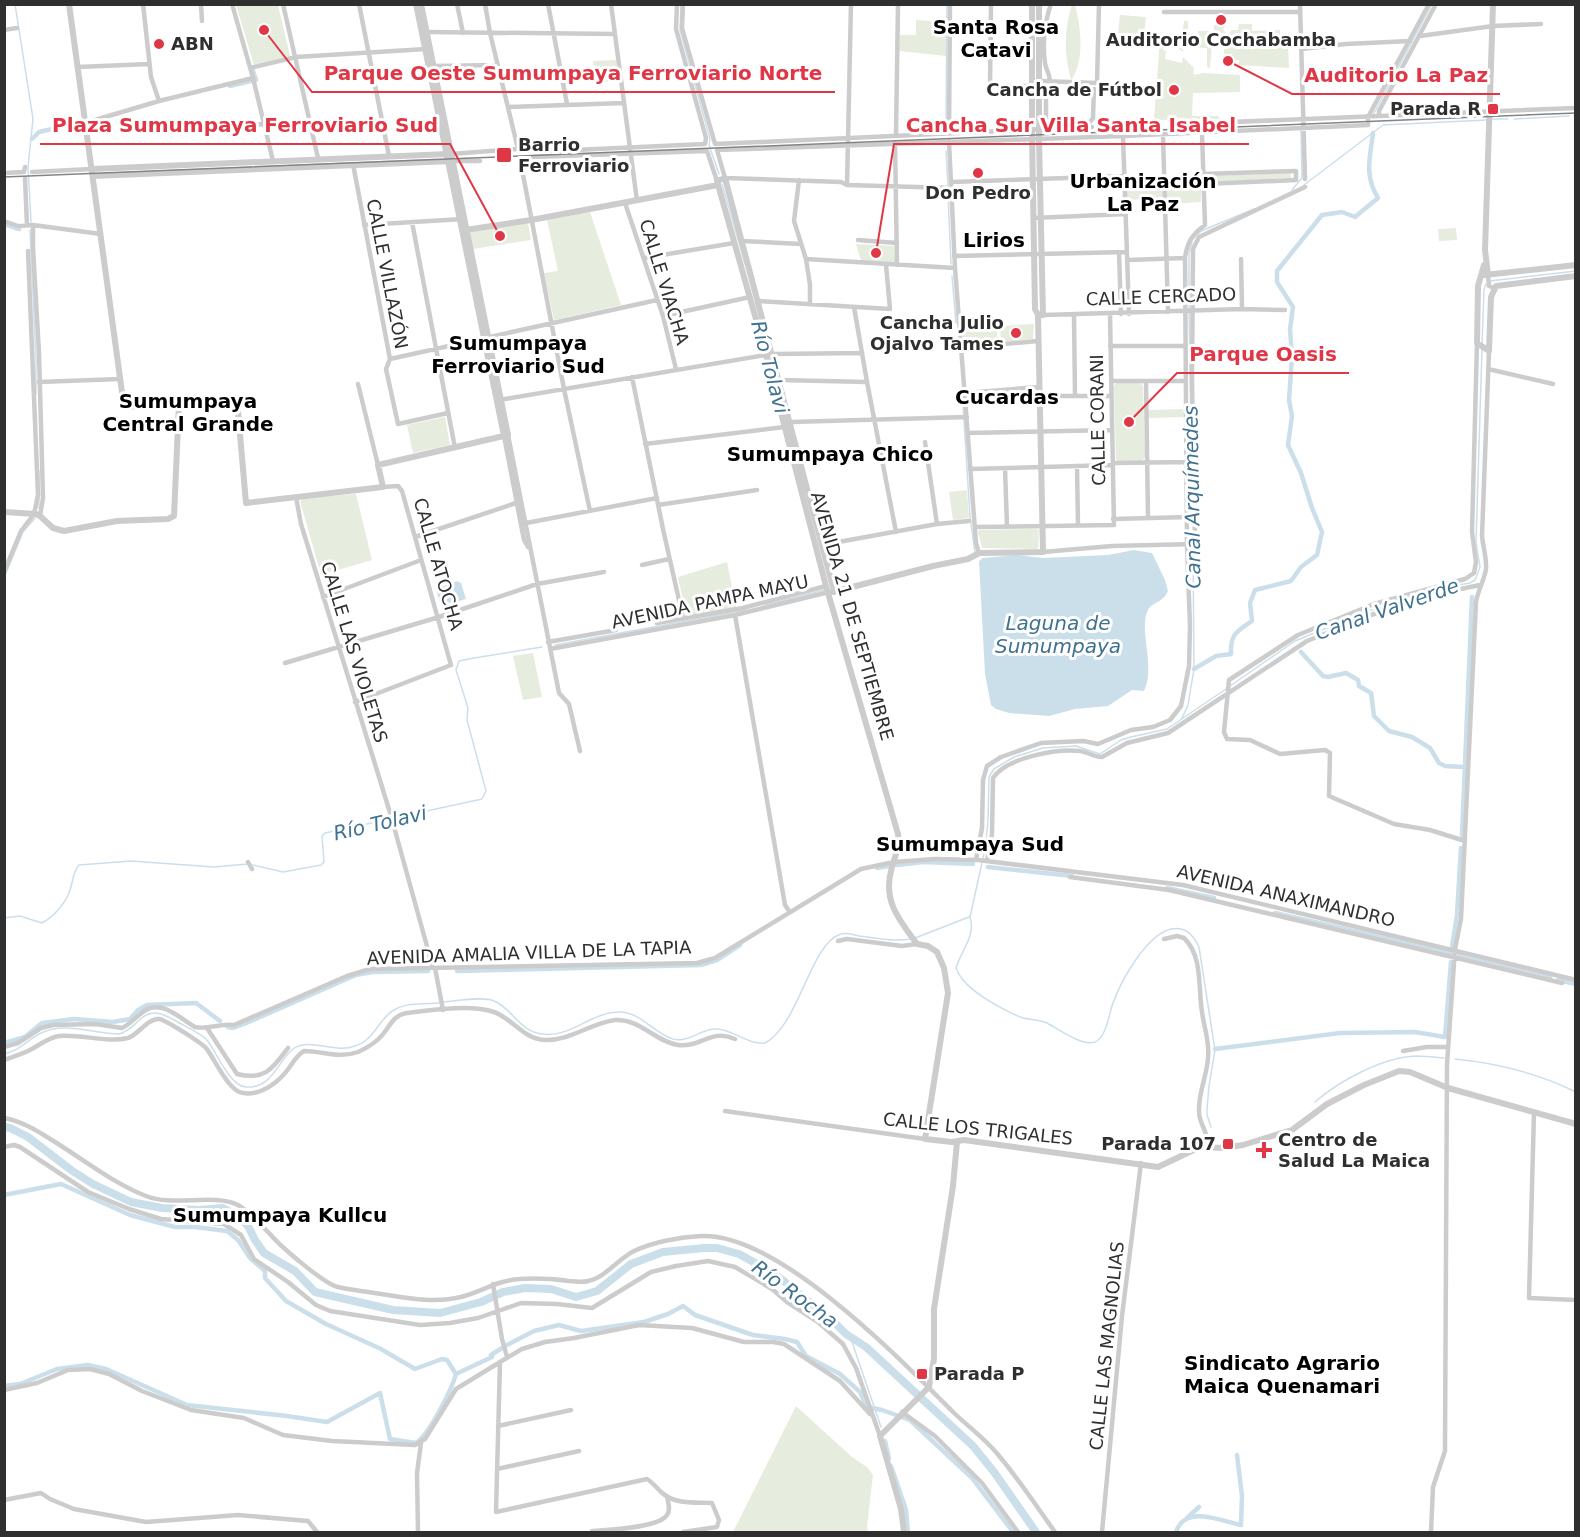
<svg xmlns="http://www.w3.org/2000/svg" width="1580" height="1537" font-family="'DejaVu Sans',sans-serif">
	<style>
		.green { fill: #e6ecde }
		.water { fill: #cbdfeb }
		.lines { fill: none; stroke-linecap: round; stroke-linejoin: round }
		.stream { stroke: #cbdfeb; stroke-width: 1.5 }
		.canal { stroke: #cbdfeb; stroke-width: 4.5 }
		.river { stroke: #cbdfeb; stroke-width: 8 }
		.minor { stroke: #ccc; stroke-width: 4.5 }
		.tertiary { stroke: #ccc; stroke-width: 6 }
		.tram { stroke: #848484; stroke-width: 1.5 }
		.poi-dot { fill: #e03747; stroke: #fff; stroke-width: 2 }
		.labels { text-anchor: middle; stroke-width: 6; stroke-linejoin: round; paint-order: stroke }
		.poi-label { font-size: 18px; font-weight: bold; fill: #2f2f2f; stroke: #fff; text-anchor: start }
		.street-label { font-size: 18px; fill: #2f2f2f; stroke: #fff }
		.neighbourhood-label { font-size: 20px; font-weight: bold; fill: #000; stroke: #fff }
		.water-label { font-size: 20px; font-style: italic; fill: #3f7290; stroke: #fff }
		.leader { fill: none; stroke: #e03747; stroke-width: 2 }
		.callout-dot { fill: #e03747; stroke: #fff; stroke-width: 2 }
		.callout-label { font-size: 20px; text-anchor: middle; font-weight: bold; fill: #e03747; stroke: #fff; stroke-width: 6; stroke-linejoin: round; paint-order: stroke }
	</style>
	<rect width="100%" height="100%" fill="#fff"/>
	<path class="green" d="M1072 4 1075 5C1081 27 1085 61 1071 80 1064 53 1064 31 1072 4Z
		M236 5H278L290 56 254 65Z
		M1120 15 1146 17 1144 35 1118 33Z
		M916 20 947 22 946 56 899 51 900 35H916Z
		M1184 21H1188V38H1198V31H1214V25H1226L1223 29 1226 33 1213 34 1210 68 1207 67V48L1183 47V52L1173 44 1171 36H1175V43H1181Z
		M1239 24H1252V31L1280 30V37H1227L1226 46H1288L1289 68 1239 65V60H1235L1234 65H1232V54H1224L1225 37 1232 30H1238Z
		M1160 38H1164L1163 50 1166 51 1165 59 1182 63 1183 57 1194 68 1193 72 1195 75 1203 73 1240 75V92L1193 93 1192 116H1219V119L1154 120Z
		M616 60 619 82H596L593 61Z
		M1290 173 1291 178 1209 182 1208 180 1211 176Z
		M1160 186 1162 189V198L1127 200 1126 189 1129 188Z
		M1201 187V202L1167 204V188Z
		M590 212 621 305 554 320 544 273 558 271 547 220Z
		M528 223 531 240 473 249 470 232Z
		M1456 228 1457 240 1439 241 1438 229Z
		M856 244 894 246 895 262 861 261Z
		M1034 324 1033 339 1001 342 1000 326Z
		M997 328V343L963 346 962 330Z
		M1116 383H1141L1143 386 1145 457 1142 461H1118L1116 459 1114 386Z
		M1034 392 1036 400 968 402V398L970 397Z
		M1185 409V417L1148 418V410Z
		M445 417 450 445 413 453 407 425Z
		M967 490 969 518 953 520 949 492Z
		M356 494 372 560 321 575 300 501 303 498Z
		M1036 529 1039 530 1038 549 982 548 978 532 979 530Z
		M727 562 736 608 691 616 686 614 678 577Z
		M533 653 542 697 523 700 513 656Z
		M796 1406 852 1457 867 1467 873 1475 867 1527 868 1532H733Z"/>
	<path class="water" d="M1134 550 1152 553 1165 580 1168 591C1163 603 1152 602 1148 610 1138 629 1156 666 1144 691L1132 690 1108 706 1075 709 1049 716 1009 713 996 709 991 705 985 674 979 561 983 558 1017 555 1043 558 1108 555Z
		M457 581 461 583 466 599 441 606 436 589Z"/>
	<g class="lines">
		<path class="stream" d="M15 4 33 119 28 167 31 222
			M681 4 680 30 710 139 709 145 719 174
			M1373 115 1432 4
			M1574 116H1576
			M1492 119H1508
			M1514 119 1569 116
			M946 132 947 4
			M946 151 948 186
			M722 184 745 264
			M1304 185 1383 125 1486 120
			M1292 190 1302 178 1301 130
			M948 194 951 264
			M30 230 36 359V394
			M1194 238 1201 231 1254 209
			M952 276 956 323
			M1490 281 1576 271
			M1482 344 1484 290 1486 284
			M963 405 970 516 975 553
			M1192 486 1189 308V253L1192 242
			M39 508V471
			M4 578 23 532 35 518
			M765 605 824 590
			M555 645 746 610
			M1230 686 1295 641 1365 612 1446 587 1470 583 1475 580 1480 567 1476 542 1482 349
			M1182 718 1188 705 1194 669 1193 545
			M253 865 283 872 321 865 324 862 322 836 325 833 482 799 486 791 467 720 468 708 456 670 459 661 468 659 542 647
			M4 918 20 916 42 923C53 917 64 905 69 893 73 884 72 873 79 865L131 861 214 867 248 864
			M915 938 969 917
			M444 1002C457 1001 483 996 494 1001 513 1009 519 1031 542 1034 571 1038 592 1011 621 1012 641 1013 654 1033 673 1039 690 1043 701 1028 717 1029 734 1030 748 1045 765 1043 800 1024 810 943 841 934 847 932 853 935 859 936 876 938 893 942 910 939
			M4 1054C21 1050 27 1040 41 1033 65 1021 94 1034 119 1034 133 1031 140 1014 153 1013 161 1012 168 1017 174 1020 184 1026 197 1031 206 1039 216 1050 229 1086 246 1087 272 1089 277 1062 293 1049 309 1037 335 1054 355 1046 375 1040 378 1019 394 1010 407 1002 425 1004 439 1003
			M1455 1059C1497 1063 1537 1073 1576 1092
			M1315 1102C1339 1081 1383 1057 1416 1056 1425 1056 1434 1057 1444 1058
			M1211 1127 1207 1115V1109L1209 1086 1215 1050 1199 947C1193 935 1186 926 1171 929 1146 935 1121 981 1113 1003 1109 1014 1107 1034 1097 1041 1086 1049 1058 1029 1047 1023 1038 1019 1028 1020 1020 1017 1000 1008 963 989 956 968 961 951 976 936 970 917L985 849 988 821 989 777 994 769 1014 757 1043 748 1076 746 1100 754 1121 740 1131 737 1167 729 1226 689
			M846 1334 852 1342 881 1427"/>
		<path class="canal" d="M253 71 256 80
			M230 86 251 81
			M32 139 39 132 52 129
			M4 224 19 229
			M1301 652 1323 676 1328 677 1346 673 1358 680 1359 686 1371 693 1374 716 1389 731 1412 737 1430 748 1439 763 1445 766 1464 767
			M1194 669 1216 656 1231 654C1230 634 1237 631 1252 621L1250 603 1255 590 1291 581 1301 567 1317 555 1322 532 1312 508 1301 473 1288 445 1292 416 1289 400 1292 357 1290 329 1293 307 1277 282V271L1322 215 1342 212 1355 217 1378 198C1364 175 1370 158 1373 133
			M1462 836 1472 597
			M897 865 924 862 973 864
			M988 867 1072 876
			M877 868 889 866
			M1167 888 1214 898
			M1275 913 1451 953
			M1452 947 1457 915 1461 848
			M1459 956 1550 978
			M457 971 701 965 717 960 740 945
			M1558 980 1576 984
			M228 1027 233 1028 244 1024 356 975 372 972 428 971
			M4 1043 25 1037 42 1023 74 1019 113 1022 130 1019 138 1010 147 1005 196 1003 220 1021
			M1215 1049 1340 1033 1415 1032 1445 1037 1451 962
			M4 1195 61 1184 130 1215 175 1227H195L227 1231 238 1240 250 1258 265 1271V1278L286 1301 326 1324 381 1349 415 1369 442 1359 447 1360 456 1374 492 1357 491 1355 502 1348
			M507 1345 534 1331 559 1325 581 1331 644 1322 668 1314 683 1306 695 1315 753 1335 785 1339 797 1342 806 1356 840 1374 860 1392 867 1407 882 1410 910 1420 972 1478 1013 1532
			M4 1386 20 1384 57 1369 88 1365 106 1369 187 1405 287 1416 327 1422 380 1393 390 1439 416 1443C429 1435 452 1389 456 1374
			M885 1441 889 1458
			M891 1466 906 1510 908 1532
			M1187 1518 1199 1507
			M1176 1532C1185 1504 1221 1521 1241 1525L1242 1496 1237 1455"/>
		<path class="river" d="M4 1127 10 1128 28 1137 71 1170 93 1184 131 1202 162 1208 199 1210 223 1208 240 1218 248 1226 255 1240 264 1253 295 1271 315 1292 393 1310 440 1313 481 1302 503 1292 525 1288 551 1289 576 1297 597 1291 631 1264 663 1252 704 1248H717L739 1254 775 1274 833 1321 846 1334 866 1347 973 1446 994 1472 1036 1532"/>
		<path class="minor" d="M143 4 151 77 159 101
			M201 4 202 21
			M232 4 253 78 273 161
			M283 4 318 158
			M359 4 389 156
			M457 4 463 33
			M485 4 490 33 518 149
			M548 4 567 104
			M611 4 637 201
			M683 4 682 28 715 144 1092 127
			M991 4 990 86H1039
			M1300 4 1305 179
			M1164 12H1300
			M4 30 17 28
			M427 32 615 34
			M949 32 991 33
			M1420 36 1493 26 1541 24
			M1301 49 1346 44 1410 41
			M434 66 498 65
			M78 67 149 64
			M250 68 296 57 426 49
			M1039 81 1097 83 1099 4
			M1050 82C1050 74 1046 70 1045 63 1042 44 1045 21 1051 4
			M1039 89 1046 90V119L1051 123 1090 122 1093 118 1094 89
			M509 107 624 103
			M1379 116V111L1436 4
			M85 123 159 101 253 78
			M1183 124 1576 108
			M212 127 265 124
			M949 133 950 4
			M896 135 898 4
			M1163 135 1168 312
			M1123 136 1129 314
			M949 141 955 268 976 543 979 553
			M895 143 897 265
			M451 154 530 148 553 151 705 144 706 138 676 29 677 4
			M533 157 707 151 717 181
			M520 159 564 389 590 511
			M453 161H480
			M353 164 390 359 386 369 398 424 448 413
			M32 172 92 169
			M4 173 24 172 25 167
			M1203 174 1296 171V180L1204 184
			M25 178 27 226
			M799 180 794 221 806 259 810 285V304
			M951 182 1124 176
			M847 185 851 4
			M1124 185 1204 181
			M951 188 847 185 841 182 725 178 717 150 1123 136 1368 125V117L1429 4
			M625 203 663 316 676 369
			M1033 218 1126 214
			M4 221 18 226 33 225 101 234
			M412 222 455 448
			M33 225V248L39 353 43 498 40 516
			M364 225 463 219
			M858 240 897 243
			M742 241 801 244
			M1119 252 1121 314
			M954 256 1127 252
			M644 258 734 243
			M806 259 955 268
			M1241 259 1242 309
			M1128 260 1185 258
			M1488 275 1489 286 1494 288
			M758 301 890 309 886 265
			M854 307 867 382 896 532
			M1043 315 1242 309 1285 310
			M1074 315 1075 396
			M663 316 750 297
			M1110 346H1185
			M961 348 1038 341
			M773 354 862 353
			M390 359 657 300
			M1488 369 1553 384
			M632 377 663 529 683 618
			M780 380 867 382
			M1111 381H1185
			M1146 381 1148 518
			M39 382 120 379
			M358 384 378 465
			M965 393 1038 387
			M1038 396H1111
			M499 400 766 355
			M791 422 967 417
			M968 433 1112 430
			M508 435 559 693 569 704 580 751
			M504 436 524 540 528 547
			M925 442 937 524
			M645 444 784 427
			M1113 463 1188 462
			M1077 466 1078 526
			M1005 468 1007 527
			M970 469 1113 465
			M296 497 301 524 391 816 433 968
			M658 505 757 490
			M1113 519 1189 517
			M521 524 657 498
			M975 527 1114 525 1110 314
			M415 537 519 502
			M822 545 937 524 969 521
			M1043 552 1112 546 1195 544 1192 380 1193 249 1199 237 1305 187
			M642 565 669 559
			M4 572 21 531 34 514 38 495 28 251
			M323 597 421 560
			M735 615 785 905 789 911
			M657 623 743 608 826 586
			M548 642 616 630
			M550 649 735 615 829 592
			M285 663 439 617 537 584 604 572
			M355 702 451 665 402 491 398 486 383 487
			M1465 841 1430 830 1394 824 1329 796 1330 753 1325 750 1280 754 1250 740 1227 739 1224 732 1229 680 1298 635 1374 604 1465 579 1474 573 1476 562 1472 532 1477 343
			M976 860 982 828 983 780 987 766 1001 757 1041 743 1083 741 1098 744 1131 730 1153 727 1170 720 1181 706 1189 666 1190 626 1187 545 1185 258C1187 243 1192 234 1205 225L1202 133
			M987 861 992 834 993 778C1007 757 1056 749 1080 751 1088 752 1094 757 1102 757L1127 743 1168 733 1307 641 1371 615 1446 592 1480 585
			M248 862 252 869
			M1070 877 1169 890 1562 983
			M1164 939 1177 936 1184 938C1203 956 1198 988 1202 1012 1204 1028 1210 1042 1208 1058 1207 1076 1198 1093 1199 1112 1199 1124 1210 1135 1207 1147
			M838 941 847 939 902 946 917 944
			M435 968 443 1010
			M207 1028 237 1074C265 1081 273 1068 288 1048
			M4 1047 18 1043 41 1028 53 1025 95 1024 122 1028C131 1024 137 1015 146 1010 162 1000 181 1019 195 1027 208 1030 220 1023 234 1025L347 976 370 969 697 963 715 958 861 869 894 862 935 859 978 860 1183 885 1576 980
			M1403 1051 1427 1047H1448
			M4 1060C13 1057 22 1054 30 1050 40 1045 47 1038 59 1036 81 1034 108 1043 128 1038 138 1035 148 1018 159 1019 166 1020 200 1042 206 1048 215 1059 228 1091 243 1093 261 1096 279 1082 289 1068 294 1061 297 1055 304 1051 323 1051 339 1059 358 1052 367 1048 378 1041 384 1033 391 1024 394 1015 407 1013 431 1010 471 1004 494 1012 513 1019 523 1039 545 1040 570 1041 591 1023 615 1020 639 1018 656 1042 678 1045 700 1048 712 1028 735 1039
			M725 1111 925 1139
			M1534 1112 1529 1298 1576 1300
			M4 1118C22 1121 39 1132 55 1142 84 1160 113 1183 146 1196 173 1207 213 1193 238 1205 250 1212 260 1224 270 1234 280 1246 324 1284 338 1287 350 1290 363 1291 375 1293 403 1297 432 1304 461 1297 481 1292 498 1280 520 1279 536 1278 553 1279 569 1281 576 1281 582 1283 588 1281 605 1278 618 1259 634 1251 653 1242 680 1237 701 1236 777 1232 899 1358 951 1410 967 1426 986 1439 1000 1457 1020 1481 1037 1507 1055 1532
			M4 1147 14 1145 20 1147 88 1192 129 1209 161 1219 224 1224 241 1235 254 1259 288 1282 316 1305 330 1311 420 1325 450 1323 478 1318 521 1303 557 1304 592 1308 651 1272 676 1266 708 1261 735 1267 772 1289 787 1302 818 1322 843 1344 856 1368 880 1436
			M493 1284 502 1339 507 1357
			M500 1362 496 1512 647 1479C653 1483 656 1487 661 1492 675 1505 694 1502 712 1503L719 1520 717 1527 683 1532
			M4 1390 37 1383 68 1370 90 1369 109 1374 142 1391 191 1410 244 1418 283 1435 332 1441 415 1445 425 1439 456 1389 505 1359 522 1349 545 1342 574 1338 639 1325 692 1328 744 1342H773L784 1344 840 1381 870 1414
			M902 1412 935 1436 982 1483 1018 1532
			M498 1426 571 1410
			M497 1469 579 1451
			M4 1500 41 1493 50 1499 74 1509 146 1522 238 1515 308 1521 317 1532
			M592 1531C607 1530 659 1528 667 1515 671 1510 668 1502 667 1496
			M418 1532 417 1473 421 1443
			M1102 1532 1122 1316 1141 1163
			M1431 1532 1433 1487 1445 1451V1444L1447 1064 1455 949 1461 919 1476 602C1478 590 1484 581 1486 569 1487 559 1483 547 1482 536L1489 351"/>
		<path class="tertiary" d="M69 4 124 407 237 400 246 503 383 487 378 465 508 435 421 4
			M416 4 504 436
			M92 169 448 154
			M93 176 452 161
			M465 230 531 220 718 185
			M1484 265 1478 286 1477 343 1489 351 1491 297 1496 286 1576 276
			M1484 275 1576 265
			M1488 275 1485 250 1493 4
			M1038 315H1043L1039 139V4
			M4 512 36 514 40 516 53 528 64 531 117 521 168 519 174 516 179 403
			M834 591 725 178 717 181 766 355 826 586 898 834C900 847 894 859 891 871 883 902 900 921 917 944L928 946 937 952 944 968 948 993 925 1139 952 1142 964 1140 1158 1167 1200 1147 1224 1148 1243 1145 1292 1130 1327 1104 1364 1085 1399 1071 1410 1072 1448 1088 1576 1124
			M833 592 933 566 968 559 979 553 1043 552 1038 315 1035 309 1032 134V4
			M904 1532 901 1509 880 1436 929 1387 934 1359V1309L953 1186 957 1142"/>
		<path class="tram" d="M4 177 1576 113"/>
	</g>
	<g class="poi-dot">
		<circle cx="1221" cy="20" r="6"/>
		<circle cx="159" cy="44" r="6"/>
		<circle cx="1174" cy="90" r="6"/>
		<rect x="1487" y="103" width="12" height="12" rx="3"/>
		<rect x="496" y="147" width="16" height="16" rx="3"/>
		<circle cx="978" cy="173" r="6"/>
		<circle cx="1016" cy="333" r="6"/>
		<rect x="1222" y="1138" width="12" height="12" rx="3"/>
		<path d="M1261 1141h6v6h6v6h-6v6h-6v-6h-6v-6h6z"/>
		<rect x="916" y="1368" width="12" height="12" rx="3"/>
	</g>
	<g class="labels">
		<g class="poi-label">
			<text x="1221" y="46" text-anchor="middle">Auditorio Cochabamba</text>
			<text x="171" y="50">ABN</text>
			<text x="1162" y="96" text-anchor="end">Cancha de Fútbol</text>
			<text x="1481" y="115" text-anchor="end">Parada R</text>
			<text x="518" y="151">Barrio<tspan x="518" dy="21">Ferroviario</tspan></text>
			<text x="978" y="199" text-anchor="middle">Don Pedro</text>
			<text x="1004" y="329" text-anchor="end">Cancha Julio<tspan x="1004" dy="21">Ojalvo Tames</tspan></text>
			<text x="1278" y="1146">Centro de<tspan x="1278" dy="21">Salud La Maica</tspan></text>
			<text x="1216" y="1150" text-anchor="end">Parada 107</text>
			<text x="934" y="1380">Parada P</text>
		</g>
		<g class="street-label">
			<text transform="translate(387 274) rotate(79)" y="6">CALLE VILLAZÓN</text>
			<text transform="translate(664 282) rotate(73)" y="6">CALLE VIACHA</text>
			<text transform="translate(1161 297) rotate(-2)" y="6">CALLE CERCADO</text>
			<text transform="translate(1098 420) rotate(-91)" y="6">CALLE CORANI</text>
			<text transform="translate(438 564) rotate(74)" y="6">CALLE ATOCHA</text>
			<text transform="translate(710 602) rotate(-12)" y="6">AVENIDA PAMPA MAYU</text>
			<text transform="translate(852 616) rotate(74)" y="6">AVENIDA 21 DE SEPTIEMBRE</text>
			<text transform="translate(354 652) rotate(73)" y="6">CALLE LAS VIOLETAS</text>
			<text transform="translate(1286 896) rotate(13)" y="6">AVENIDA ANAXIMANDRO</text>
			<text transform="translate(529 953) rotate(-2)" y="6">AVENIDA AMALIA VILLA DE LA TAPIA</text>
			<text transform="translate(978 1129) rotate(6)" y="6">CALLE LOS TRIGALES</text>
			<text transform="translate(1107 1346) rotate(-84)" y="6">CALLE LAS MAGNOLIAS</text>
		</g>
		<g class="neighbourhood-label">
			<text x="996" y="34">Santa Rosa<tspan x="996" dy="23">Catavi</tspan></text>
			<text x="1143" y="188">Urbanización<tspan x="1143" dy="23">La Paz</tspan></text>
			<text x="994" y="247">Lirios</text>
			<text x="518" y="350">Sumumpaya<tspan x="518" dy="23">Ferroviario Sud</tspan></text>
			<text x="1007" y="404">Cucardas</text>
			<text x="188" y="408">Sumumpaya<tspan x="188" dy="23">Central Grande</tspan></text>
			<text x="830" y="461">Sumumpaya Chico</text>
			<text x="970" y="851">Sumumpaya Sud</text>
			<text x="280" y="1222">Sumumpaya Kullcu</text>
			<text x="1282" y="1370">Sindicato Agrario<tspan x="1282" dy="23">Maica Quenamari</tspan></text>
		</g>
		<g class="water-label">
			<text transform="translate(770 367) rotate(75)" y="7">Río Tolavi</text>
			<text transform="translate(1192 497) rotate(-91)" y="7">Canal Arquímedes</text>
			<text transform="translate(1387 609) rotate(-19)" y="7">Canal Valverde</text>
			<text x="1058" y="630">Laguna de<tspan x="1058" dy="23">Sumumpaya</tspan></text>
			<text transform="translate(380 823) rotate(-13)" y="7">Río Tolavi</text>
			<text transform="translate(795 1294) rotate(36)" y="7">Río Rocha</text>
		</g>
	</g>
	<path class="leader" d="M264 30L312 92H835M1228 61L1292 94H1500M876 253L894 144H1249M500 236L450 144H40M1129 422L1177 373H1349"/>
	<g class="callout-dot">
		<circle cx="264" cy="30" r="6"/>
		<circle cx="1228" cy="61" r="6"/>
		<circle cx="876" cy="253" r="6"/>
		<circle cx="500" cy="236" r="6"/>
		<circle cx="1129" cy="422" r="6"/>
	</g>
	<g class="callout-label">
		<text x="573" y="80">Parque Oeste Sumumpaya Ferroviario Norte</text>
		<text x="1396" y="82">Auditorio La Paz</text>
		<text x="1071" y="132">Cancha Sur Villa Santa Isabel</text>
		<text x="245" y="132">Plaza Sumumpaya Ferroviario Sud</text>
		<text x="1263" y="361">Parque Oasis</text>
	</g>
	<rect width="1580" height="1537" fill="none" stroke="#2f2f2f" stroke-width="12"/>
</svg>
